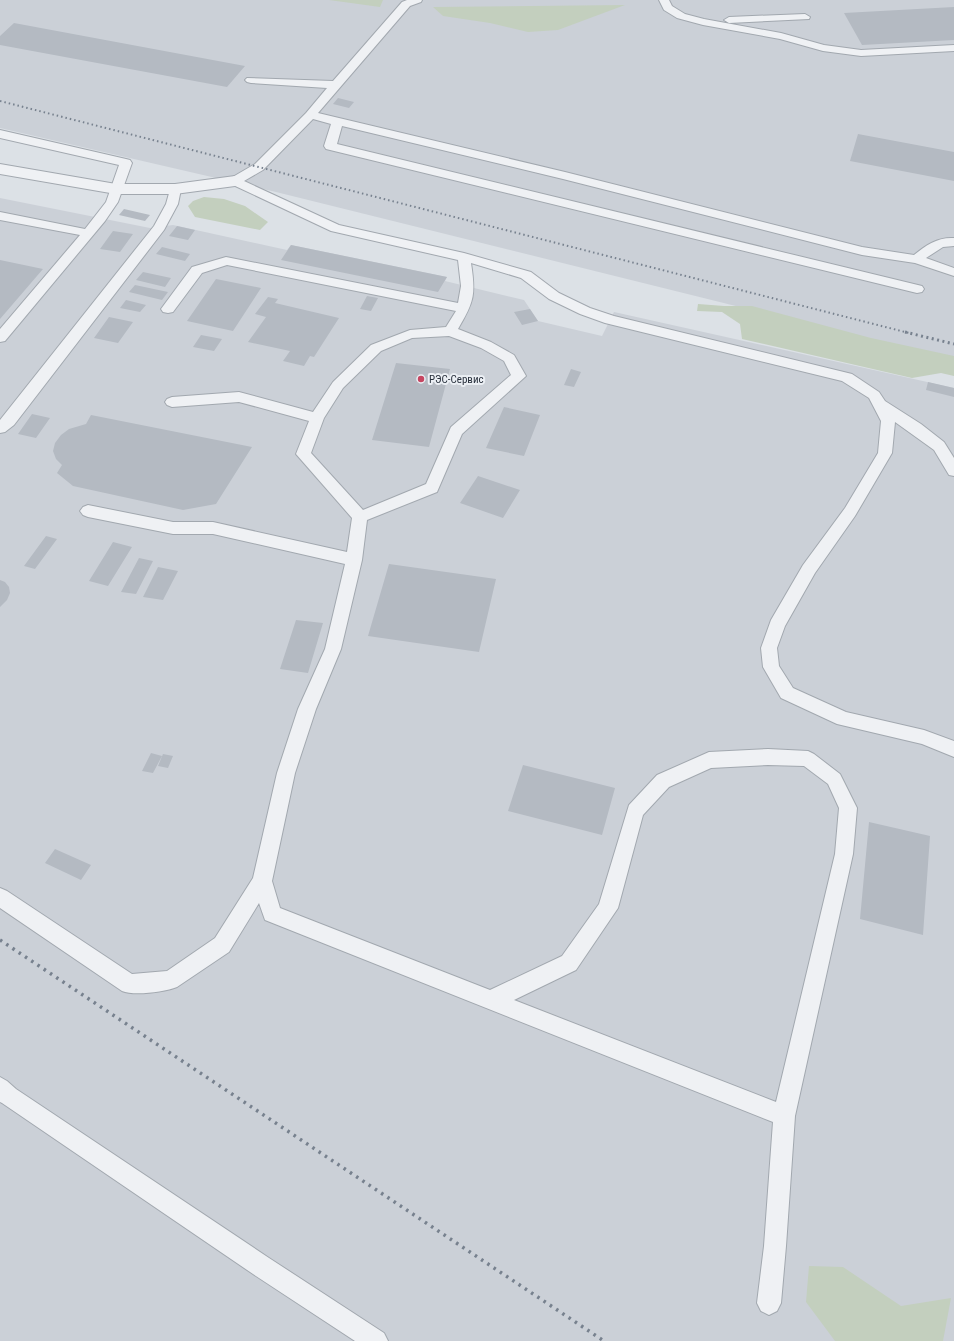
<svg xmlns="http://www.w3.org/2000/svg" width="954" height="1341" font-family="'Roboto Condensed',sans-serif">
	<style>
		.built { fill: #cbd0d7 }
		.green { fill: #c3cfbe }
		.building { fill: #b4bac2 }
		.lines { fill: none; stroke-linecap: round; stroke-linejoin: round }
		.lane-casing { stroke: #a2a8af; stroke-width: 2 }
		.street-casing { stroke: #a2a8af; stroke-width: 2 }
		.lane { fill: #eff1f4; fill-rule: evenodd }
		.street { fill: #eff1f4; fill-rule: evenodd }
		.rail-far2 { stroke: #77818e; stroke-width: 2; stroke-dasharray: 1.5 3; stroke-linecap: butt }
		.rail-far1 { stroke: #77818e; stroke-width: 3; stroke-dasharray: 2 3.5; stroke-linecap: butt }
		.rail { stroke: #77818e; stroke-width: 3.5; stroke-dasharray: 2.5 5; stroke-linecap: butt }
		.poi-dot { fill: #c64661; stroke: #ebeff4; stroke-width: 1.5 }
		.labels { text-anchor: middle; stroke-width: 4; stroke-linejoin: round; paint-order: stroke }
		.poi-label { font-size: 11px; fill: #272f3b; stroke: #ebeff4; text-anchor: start }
	</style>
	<rect width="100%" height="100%" fill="#dce1e6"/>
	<path class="built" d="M0 0H954V360L276 192 0 128Z
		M0 198 150 228 173 225 287 250 291 245 447 277 445 281 524 300 538 321 602 336 614 312 954 388V1341H0Z"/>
	<path class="green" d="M329 0H383L380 7Z
		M625 5 558 30 528 32 490 23 443 16 433 7Z
		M204 197 224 199 245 206 268 222 260 230 195 217 188 206 193 201Z
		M698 304 724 306H752L871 338 954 356V376L941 373 912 378 742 339 740 324 722 312 697 311Z
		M809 1266 843 1267 901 1306 951 1298 943 1341H835L806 1302Z"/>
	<path class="building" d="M954 7V40L862 45 844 13Z
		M14 23 245 66 227 87 0 45V36Z
		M338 98 354 102 349 108 333 104Z
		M858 134 954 152V181L850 161Z
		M124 209 150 215 145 221 119 215Z
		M177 226 195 230 188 240 169 236Z
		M113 231 133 234 120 252 100 249Z
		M291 245 447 277 438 292 281 260Z
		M162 247 190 254 185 261 156 254Z
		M0 260 43 269 0 319Z
		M143 272 171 278 165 287 136 280Z
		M216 279 261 288 233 331 187 321Z
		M135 285 168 292 162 300 129 292Z
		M367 296 378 298 371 311 360 309Z
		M268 297 278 299 275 303 339 318 314 357 310 356 304 366 283 361 290 351 248 342 266 317 255 314Z
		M126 300 146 305 140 312 120 308Z
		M530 309 538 321 522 325 514 312Z
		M109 317 133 322 118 343 94 338Z
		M201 335 222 339 214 351 193 347Z
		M396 363 450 369 429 447 372 440Z
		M571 369 581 372 574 387 564 385Z
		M928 382 954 388V397L926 390Z
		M504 407 540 415 524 456 486 448Z
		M32 414 50 418 36 438 18 434Z
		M91 415 252 447 216 504 183 510 73 486 57 473 62 465 56 459 53 451 55 443 61 435 69 429 86 424Z
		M478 476 520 490 503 518 460 503Z
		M46 536 57 539 35 569 24 566Z
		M113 542 132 547 108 586 89 581Z
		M139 558 153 561 136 594 121 592Z
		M389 564 496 579 479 652 368 636Z
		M158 567 178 571 163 600 143 597Z
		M0 580 5 582 9 587 10 593 7 600 0 607Z
		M296 620 323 623 308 673 280 669Z
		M151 753 162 756 153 773 142 771Z
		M163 754 173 756 168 768 158 766Z
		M523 765 615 788 602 835 508 811Z
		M869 822 930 836 923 935 860 919Z
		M55 849 91 865 81 880 45 863Z"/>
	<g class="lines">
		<g class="lane-casing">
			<path id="lane" d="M407 0H422L421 2 410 6 318 113 565 172 862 247 914 255C926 245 938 237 954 238V246L943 247 926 258 954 268V276L915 263 862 255 563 179 342 126 337 144 922 286 924 289 922 292 917 293 326 149 324 146 331 124 313 119 263 170 244 181 339 225 464 253 531 272 559 293 590 308 614 316 852 374 879 392 885 401 921 424 944 442 954 458V476L949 475 934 450 895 422 892 453 855 516 815 573 785 626 777 648 779 666 793 688 846 712 924 730 954 741V757L922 744 837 724 781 698 763 667 761 648 771 620 803 565 845 508 878 453 881 421 869 398 842 381 605 323 580 314 549 299 521 278 471 263C476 295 474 302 458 329L491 342 514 355 526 376 462 434 437 492 367 520 362 560 341 649 316 709 295 773 272 881 280 908 490 990 562 956 599 904 629 805 657 775 709 752 768 749 808 751 814 754 840 774 857 808 853 854 795 1116 786 1246 781 1303 777 1311 769 1315 761 1311 757 1303 764 1246 773 1122 265 920 259 903 229 952 177 987C164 992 134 996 122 991L0 908V888L7 891 132 974 167 971 215 938 253 878 277 773 298 709 325 649 345 564 213 534H173L88 517 83 515 80 511 83 507 88 505 173 522H213L347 552 352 518 296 454 309 421 239 402 172 407 167 405 165 402 167 399 172 397 239 392 313 412 333 382 371 345 410 330 446 327 456 311 227 265 202 273 173 312 168 313 163 312 161 309 192 267 226 257 458 303 461 286 458 260 331 231 231 184 229 181 231 178 255 164 306 113 327 88 251 83 247 82 245 80 247 78 333 81 402 2ZM449 336 481 348 504 361 511 375 451 427 426 484 363 510 311 453 324 418 343 388 381 351 412 338ZM768 765 804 766 828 784 839 808 835 854 776 1102 514 1000 576 970 618 908 643 815 669 787 711 768Z
				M659 0H669L672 6 685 14 704 19 781 33 824 45 861 50 954 45V51L861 56 823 51 780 39 703 25 677 18 664 10Z
				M805 14 810 17 809 19 729 23 724 20 729 17Z
				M0 130 126 159 130 160 132 163 118 202 105 221 5 341 0 342V329L80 235 0 220V212L85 229 106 202 119 165 0 138Z
				M175 185 179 186 181 189 178 204 164 230 14 425 5 432 0 433V420L154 226 166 204 171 186Z
				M0 1077 7 1081 16 1089 269 1258 384 1333 388 1341H355L253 1274 2 1103 0 1102Z"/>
		</g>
		<g class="street-casing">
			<path id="street" d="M0 164 116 184H175L235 176 241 178 243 181 241 184 235 186 175 194H116L0 174Z"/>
		</g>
		<use href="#lane" class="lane"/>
		<use href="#street" class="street"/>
		<path class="rail-far2" d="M0 101 909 333"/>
		<path class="rail-far1" d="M905 332 954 344"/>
		<path class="rail" d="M0 940 604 1341"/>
	</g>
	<circle class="poi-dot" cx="421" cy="379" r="4"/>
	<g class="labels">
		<g class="poi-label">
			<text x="429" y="383">РЭС-Сервис</text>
		</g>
	</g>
</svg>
